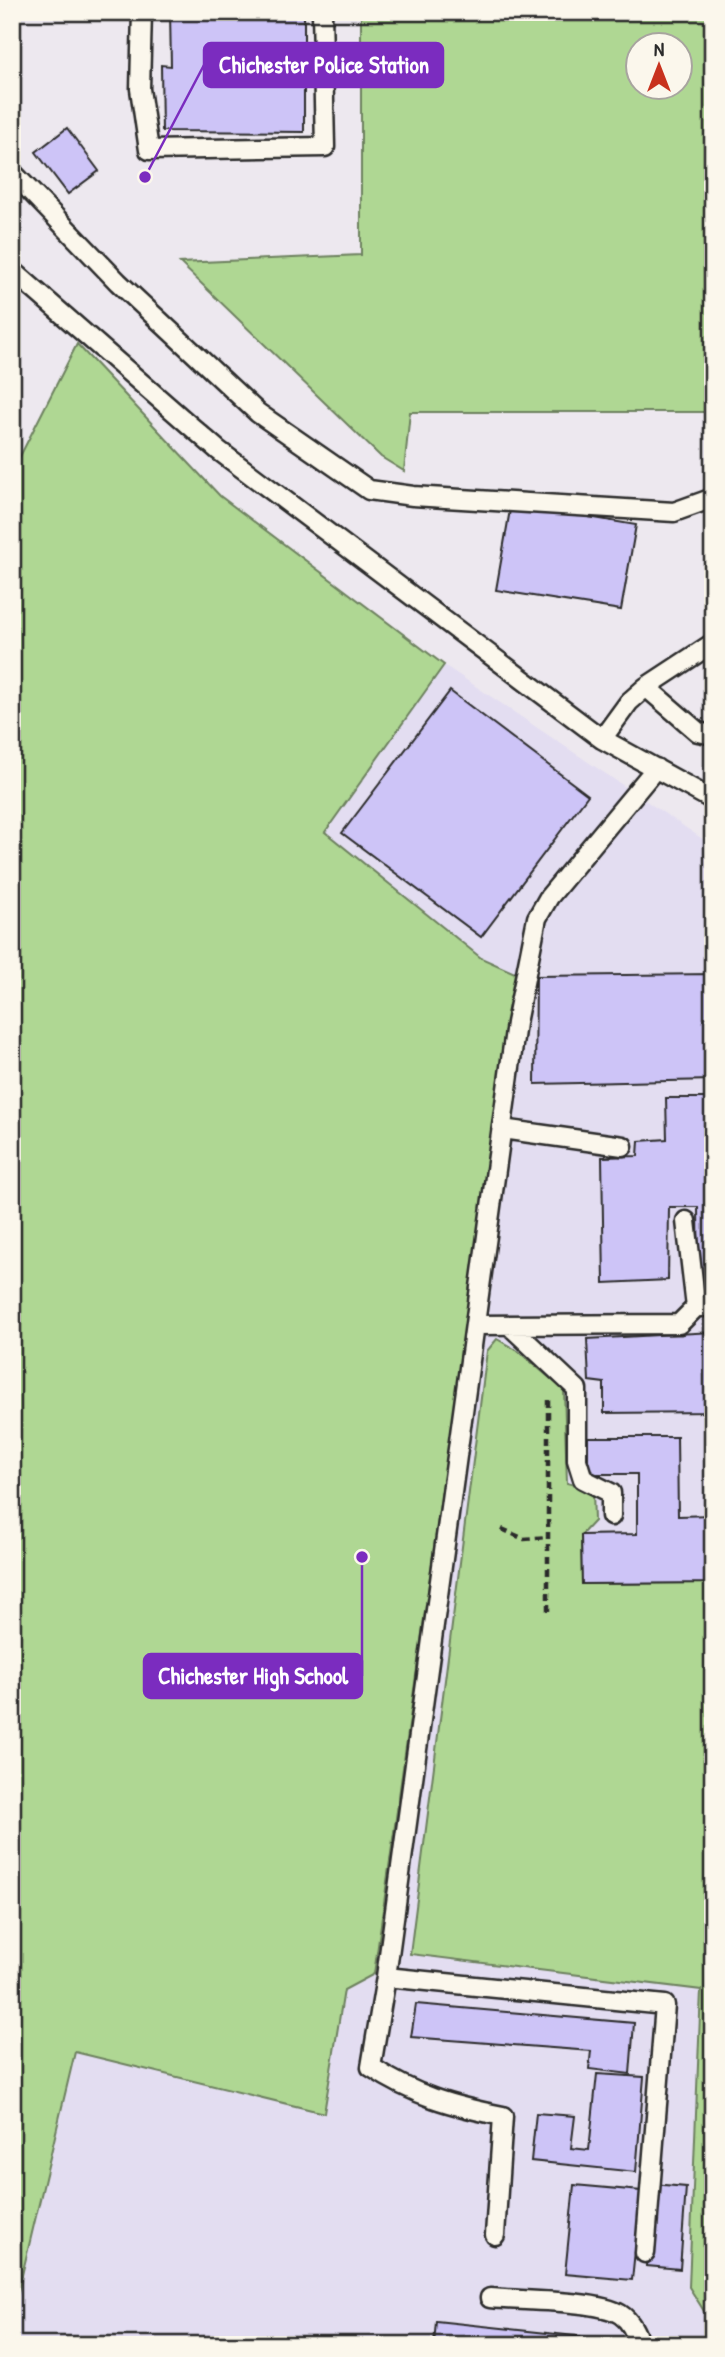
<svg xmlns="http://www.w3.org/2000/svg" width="725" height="2357" font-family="'Patrick Hand',sans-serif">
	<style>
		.built { fill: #e3ddf1 }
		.green { fill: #afd793; stroke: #6d815f; stroke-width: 2; fill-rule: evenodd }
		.building { fill: #cdc4f7; stroke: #2b2b2b; stroke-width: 2 }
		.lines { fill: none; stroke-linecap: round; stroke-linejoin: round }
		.service-casing { stroke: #2b2b2b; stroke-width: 23 }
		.path { stroke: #2b2b2b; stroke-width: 4.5; stroke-dasharray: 7 5; stroke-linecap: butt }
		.service { stroke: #fbf7ec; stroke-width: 18 }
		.leader { fill: none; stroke: #7b2cbf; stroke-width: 2.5 }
		.callout-dot { fill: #7b2cbf; stroke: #fbf7ec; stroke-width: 2.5 }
		.callout { fill: #7b2cbf; stroke: #7b2cbf; stroke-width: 2.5 }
		.callout-label { font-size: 23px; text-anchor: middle; font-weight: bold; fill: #fff }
	</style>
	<rect width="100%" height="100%" fill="#ede8ef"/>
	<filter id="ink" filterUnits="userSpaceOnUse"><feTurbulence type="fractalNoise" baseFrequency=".0143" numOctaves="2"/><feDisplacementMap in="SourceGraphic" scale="14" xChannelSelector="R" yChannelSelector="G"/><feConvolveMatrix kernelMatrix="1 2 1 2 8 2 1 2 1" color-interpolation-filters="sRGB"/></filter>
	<g filter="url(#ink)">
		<path class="built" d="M77 344 220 497 444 665 713 846V2345H12V472Z"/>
		<path class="green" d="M361 12H713V412H410L404 471 381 457 180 263 361 255ZM638 46H680V88H638Z
			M77 344 220 496 444 665 325 832 481 958 515 973 374 1974 344 1990 324 2113 75 2052 12 2317V472Z
			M497 1339 518 1351 564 1390 567 1483 593 1490 594 1521 581 1535 582 1584 713 1583V2312L704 2311 689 2287 701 1990 410 1954 487 1351Z"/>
		<path class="building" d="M170 12H304V132L162 131 161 65 171 66Z
			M67 128 99 171 68 194 36 152Z
			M511 504 636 525 621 610 496 590Z
			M450 691 588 795 481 937 342 833Z
			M713 974V1080L535 1084 536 976Z
			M666 1098H713V1286L699 1285 698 1207H669L668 1280 604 1283 602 1157 638 1156 639 1141 667 1139Z
			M713 1332V1412L604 1413V1383L589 1381 587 1339Z
			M588 1437H677L678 1516 713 1515V1583L582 1584 581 1535 637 1534V1474H588Z
			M416 2004 634 2023 630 2074 589 2069 591 2051 411 2037Z
			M597 2074 644 2077 636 2172 531 2161 536 2113 575 2116 571 2148 589 2150Z
			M653 2184 686 2187 680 2269 647 2266Z
			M574 2185 641 2191 632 2280 565 2274Z
			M436 2321 584 2337 583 2345H434Z"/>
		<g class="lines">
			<g class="service-casing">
				<path id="service" d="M142 12 140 89 149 150 325 147 322 12
					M12 172 118 282 258 413 369 490 413 496 674 512 713 498
					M12 270 218 450 602 739 713 800
					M646 687 713 643
					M602 739 629 702 646 687 698 732 713 735
					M502 1129 623 1146
					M686 1221 696 1307
					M475 1325 679 1324 696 1307H713
					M509 1325 577 1389V1460L583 1479 611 1493V1516
					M386 1977 371 2067C415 2096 452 2106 503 2116L495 2235
					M645 2253 665 2005 386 1977 516 1023 537 918 549 897 656 768
					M490 2298C520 2301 597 2300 620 2314 631 2321 636 2333 640 2345"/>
			</g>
			<path class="path" d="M502 1529 524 1539 547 1537
				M548 1611V1396"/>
			<use href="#service" class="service"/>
		</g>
	</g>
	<path class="leader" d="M145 177L204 65M362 1557L362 1676"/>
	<g class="callout-dot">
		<circle cx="145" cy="177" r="7"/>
		<circle cx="362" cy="1557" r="7"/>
	</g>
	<g class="callout">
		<rect x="204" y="43" width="239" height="44" rx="7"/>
		<rect x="144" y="1654" width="218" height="44" rx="7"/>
	</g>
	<g class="callout-label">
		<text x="324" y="73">Chichester Police Station</text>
		<text x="253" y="1684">Chichester High School</text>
	</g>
	<rect width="725" height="2357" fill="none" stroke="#fbf7ec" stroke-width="42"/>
	<rect x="21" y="21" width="683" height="2315" fill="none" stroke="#2b2b2b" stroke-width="2.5" filter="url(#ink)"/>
	<g transform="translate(659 66)"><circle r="33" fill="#fbf7ec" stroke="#a8a59f" stroke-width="2"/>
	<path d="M0-5L12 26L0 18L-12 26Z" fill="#c8321e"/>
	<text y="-10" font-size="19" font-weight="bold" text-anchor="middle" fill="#2b2b2b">N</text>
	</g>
</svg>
